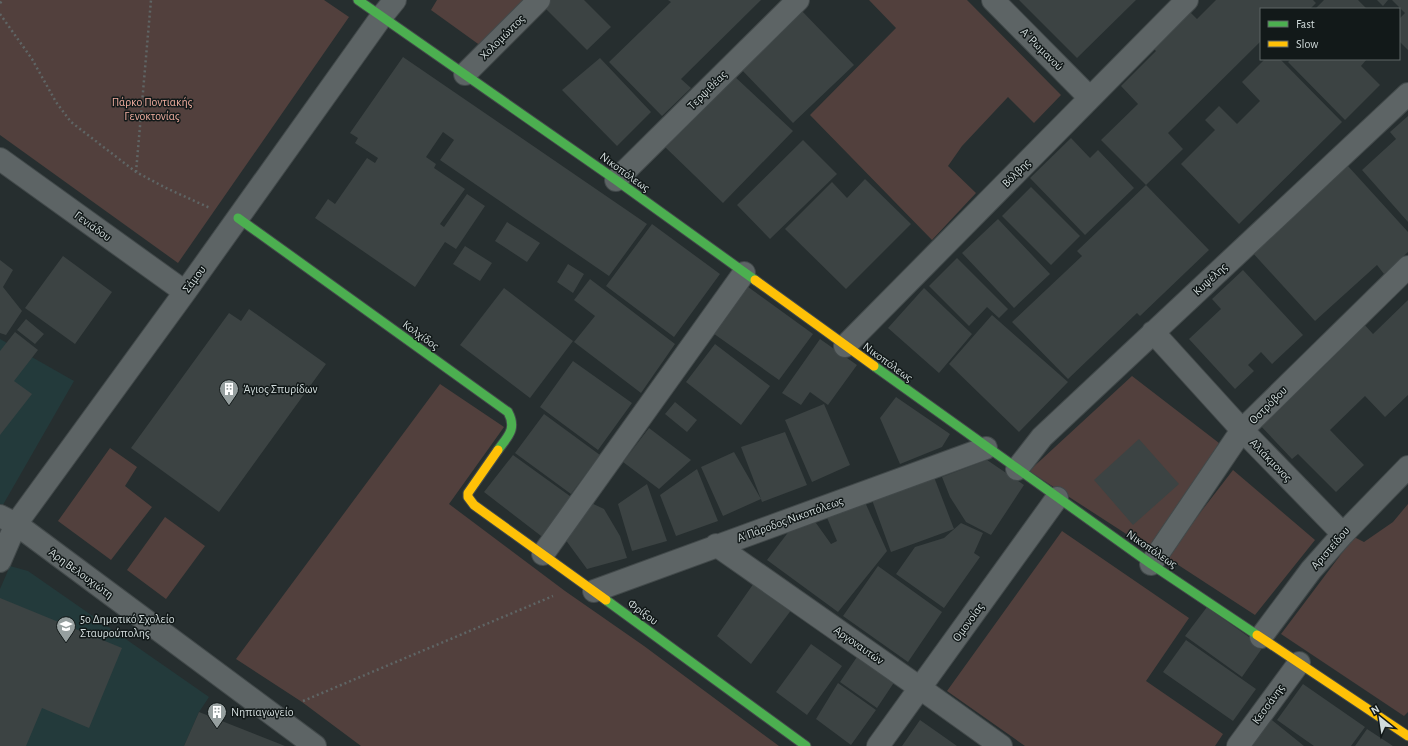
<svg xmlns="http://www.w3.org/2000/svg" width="1408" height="746" font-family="'Alegreya Sans',sans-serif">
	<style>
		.built { fill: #233a3b }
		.green { fill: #52403d }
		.building { fill: #3c4343 }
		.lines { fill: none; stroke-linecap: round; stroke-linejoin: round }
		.street-casing { stroke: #42494a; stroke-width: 24 }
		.fast-casing { stroke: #42494a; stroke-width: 11 }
		.slow-casing { stroke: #42494a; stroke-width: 11 }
		.path { stroke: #5f6565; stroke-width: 2.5; stroke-dasharray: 2 3; stroke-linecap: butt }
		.street { stroke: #5d6465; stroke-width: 22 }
		.fast { stroke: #4caf50; stroke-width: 9 }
		.slow { stroke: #ffc107; stroke-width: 9 }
		.labels { text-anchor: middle; stroke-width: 3; stroke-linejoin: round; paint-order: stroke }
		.street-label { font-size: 12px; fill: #d2dcdc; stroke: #121919 }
		.park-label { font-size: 12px; fill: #eeac9e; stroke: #121919 }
		.poi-label { font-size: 12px; fill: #d2dcdc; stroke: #121919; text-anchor: start }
	</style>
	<rect width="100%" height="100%" fill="#262e2f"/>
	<path class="built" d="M0 339 74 381 0 510Z
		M10 566 28 571 209 697 199 712 184 746H0V589Z"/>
	<path class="green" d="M0 0H324L349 17 178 263 0 135Z
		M437 0H526L481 46 431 10Z
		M869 0H967L1061 95 1034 123 1008 97 962 146 948 166 976 193 932 240 810 115 896 28Z
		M1132 376 1219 443 1151 550 1029 471Z
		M440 384 504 427 449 504 565 591 644 646 779 746H361L302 702 236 659Z
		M110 448 137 467 125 486 152 507 111 560 58 521Z
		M1233 470 1315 540 1255 615 1166 557Z
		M1408 504V712L1404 716 1281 634 1354 537 1364 542 1393 522Z
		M165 517 205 546 166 599 127 570Z
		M1062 531 1189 618 1146 681 1223 734 1215 746H1025L947 691Z"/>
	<path class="building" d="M547 0H584L611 27 587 50 542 5Z
		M668 0H761L681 79 691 88 662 116 609 62 671 2Z
		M1019 0H1136L1077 58Z
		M1216 0H1313L1316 3 1310 9H1261V41L1168 133 1183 149 1146 185 1101 140 1138 104 1121 86 1156 51 1151 46 1188 10 1197 19Z
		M1324 0H1358L1367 9H1315Z
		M1377 0H1388L1383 6Z
		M1392 0H1408V50L1399 41V19L1405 13Z
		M800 9 854 65 793 123 740 68Z
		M403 57 647 224 609 276 440 160 454 140 443 132 426 157 436 164 434 168 465 189 440 224 444 227 467 194 485 206 456 249 445 242 415 287 315 218 328 199 335 204 367 158 375 163 378 158 355 143 358 138 350 133Z
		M600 58 651 112 617 146 562 90Z
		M1265 59H1280L1342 122 1239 224 1181 164 1215 130 1205 120 1219 106 1237 124 1260 101 1242 82Z
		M1291 59H1367L1361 66 1380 85 1345 120 1288 62Z
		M733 75 793 131 723 203 665 147Z
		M1408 116V222L1362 170 1396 139 1390 132Z
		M1071 138 1090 158 1098 150 1134 188 1085 235 1030 178Z
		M803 140 837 174 770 239 737 205Z
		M1347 165 1408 232V252L1384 274 1377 265 1315 321 1251 251Z
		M865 179 911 224 846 289 785 229 832 182 847 198Z
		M1146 185 1209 250 1140 316 1137 313 1068 379 1012 322 1082 256 1077 251Z
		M1031 187 1080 236 1051 265 1002 216Z
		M998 219 1050 274 1014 308 962 253Z
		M507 222 540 243 527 262 495 241Z
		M652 224 720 274 674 337 606 286Z
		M465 246 492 263 480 281 453 264Z
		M63 256 112 292 75 344 25 308Z
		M957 258 1008 309 999 318 987 307 969 326 929 286Z
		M0 260 13 270 3 287 22 311 6 335 0 333Z
		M568 264 584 274 573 293 557 282Z
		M1243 270 1303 335 1272 364 1261 352 1248 365 1254 371 1235 389 1189 339 1221 309 1212 299Z
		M590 279 675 344 641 393 574 342 595 316 574 300Z
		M744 284 813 334 779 380 710 331Z
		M504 288 573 341 530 398 460 345Z
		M924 288 972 334 939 373 888 328Z
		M1408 300V395L1385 417 1365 396 1330 430 1364 465 1336 492 1298 454 1292 459 1259 424 1292 391 1295 394 1330 360 1325 355 1361 321 1373 334Z
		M249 309 326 364 219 512 131 448 229 313 241 321Z
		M992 315 1068 382 1019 432 949 364Z
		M26 319 44 334 35 344 17 330Z
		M15 332 38 350 14 381 32 394 0 435V351Z
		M820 339 857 365 828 405 810 392 801 405 782 393Z
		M715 344 770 386 741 425 686 382Z
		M573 361 632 403 598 450 540 407Z
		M896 397 950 434 942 447 900 464 880 418Z
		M675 402 697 420 687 432 665 414Z
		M824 404 850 465 812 482 785 420Z
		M544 414 600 455 571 494 515 453Z
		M649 428 691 460 659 489 623 462Z
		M785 432 807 485 762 502 761 499 723 516 701 467 734 452 761 499 741 447Z
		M1139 439 1179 484 1133 525 1094 480Z
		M513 455 574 499 545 539 484 492Z
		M987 460 1024 485 991 535 966 522 950 497 942 477Z
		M697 469 718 521 676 536 660 495Z
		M934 477 954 529 891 552 872 500Z
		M647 484 667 541 632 551 618 504Z
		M864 500 887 551 838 612 767 560 796 522 811 516 831 544 837 541 825 513Z
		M587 501 604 509 620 536 627 558 587 569 562 535Z
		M961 523 983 533 974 553 980 557 944 608 896 574 915 547 944 538Z
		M878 566 942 612 908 662 843 616Z
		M754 583 792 609 751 664 717 636Z
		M0 598 122 648 89 728 42 708 26 746H0Z
		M1207 607 1263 647 1242 677 1185 636Z
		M1186 640 1256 689 1233 721 1163 672Z
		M811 644 842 666 807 715 776 692Z
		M861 651 897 678 877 708 840 682Z
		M838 683 876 710 851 745 816 719Z
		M1303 684 1365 727 1351 746H1314L1277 720Z
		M199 712 285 746H184Z
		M1268 717 1304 746H1247Z
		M920 720 957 746H902Z
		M1367 729 1393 746H1355Z"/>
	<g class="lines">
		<g class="street-casing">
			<path id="street" d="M993 0 1090 98
				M465 74 539 0
				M0 159 185 292
				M616 180 798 0
				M1153 332 1242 430 1343 534
				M845 346 1187 0
				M1017 469 1042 437 1408 94
				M0 516 16 524 315 746
				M716 545 913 683 1001 746
				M543 554 744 273
				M0 561 16 524 185 292 382 16 395 0
				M1151 564 1242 430 1408 267
				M594 591 986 448
				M1261 637 1311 570 1343 534 1408 467
				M878 746 1057 498
				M1238 746 1299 663"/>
		</g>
		<g class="fast-casing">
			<path id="fast" d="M358 0 616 180 755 280
				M238 218 508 412C517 429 508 436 498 450
				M874 366 1151 564 1257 635
				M606 600 806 746"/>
		</g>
		<g class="slow-casing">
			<path id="slow" d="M755 280 874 366
				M498 450 468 493V497L474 505 606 600
				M1257 635 1408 736"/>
		</g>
		<path class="path" d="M0 3 4 0
			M0 14 32 59 56 102 71 122 136 172 166 188 210 208
			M136 172 151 0
			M303 701 553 596"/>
		<use href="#street" class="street"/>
		<use href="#fast" class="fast"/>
		<use href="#slow" class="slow"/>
	</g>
	<defs>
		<g id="building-pin" transform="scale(1)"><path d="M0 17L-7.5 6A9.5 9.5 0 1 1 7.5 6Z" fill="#969f9f" stroke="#121919"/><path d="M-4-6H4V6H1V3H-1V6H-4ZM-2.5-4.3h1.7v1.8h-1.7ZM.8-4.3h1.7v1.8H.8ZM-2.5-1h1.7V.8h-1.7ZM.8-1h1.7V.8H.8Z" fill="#fff"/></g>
		<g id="school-pin" transform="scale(1)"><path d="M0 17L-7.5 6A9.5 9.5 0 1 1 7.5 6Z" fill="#969f9f" stroke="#121919"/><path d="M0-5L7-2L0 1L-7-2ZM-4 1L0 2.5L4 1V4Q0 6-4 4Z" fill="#fff"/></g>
	</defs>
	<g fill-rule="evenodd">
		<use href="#building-pin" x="229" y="389"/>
		<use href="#school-pin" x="66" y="626"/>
		<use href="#building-pin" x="217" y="712"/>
	</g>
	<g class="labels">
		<g class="street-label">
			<text transform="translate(502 37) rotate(-45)" y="4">Χολομώντος</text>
			<text transform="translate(1042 49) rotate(45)" y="4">Α΄ Ρωμανού</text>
			<text transform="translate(707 90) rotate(-45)" y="4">Τερψιθέας</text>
			<text transform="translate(625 172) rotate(36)" y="4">Νικοπόλεως</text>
			<text transform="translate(1016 173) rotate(-45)" y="4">Βόλβης</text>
			<text transform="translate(93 226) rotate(36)" y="4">Γενιάδου</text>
			<text transform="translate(194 279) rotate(-54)" y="4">Σάμου</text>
			<text transform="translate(1210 279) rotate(-43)" y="4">Κυψέλης</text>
			<text transform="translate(421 335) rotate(36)" y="4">Κολχίδος</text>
			<text transform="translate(888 362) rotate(36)" y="4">Νικοπόλεως</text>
			<text transform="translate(1268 405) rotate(-45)" y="4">Οστρόβου</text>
			<text transform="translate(1271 460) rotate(46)" y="4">Αλιάκμονος</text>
			<text transform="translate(790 519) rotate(-20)" y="4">Α' Πάροδος Νικοπόλεως</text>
			<text transform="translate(1330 548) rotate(-49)" y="4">Αριστείδου</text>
			<text transform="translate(1152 549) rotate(34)" y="4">Νικοπόλεως</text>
			<text transform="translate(81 573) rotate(36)" y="4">Άρη Βελουχιώτη</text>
			<text transform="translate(643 612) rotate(36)" y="4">Φρίξου</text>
			<text transform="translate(968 622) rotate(-54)" y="4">Ομονοίας</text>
			<text transform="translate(859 645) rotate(35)" y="4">Αργοναυτών</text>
			<text transform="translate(1268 704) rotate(-54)" y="4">Κεσσάνης</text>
		</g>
		<g class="park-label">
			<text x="152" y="106">Πάρκο Ποντιακής<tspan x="152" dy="14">Γενοκτονίας</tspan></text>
		</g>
		<g class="poi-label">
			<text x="243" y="393">Άγιος Σπυρίδων</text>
			<text x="80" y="623">5ο Δημοτικό Σχολείο<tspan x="80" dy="14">Σταυρούπολης</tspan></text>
			<text x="231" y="716">Νηπιαγωγείο</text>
		</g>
	</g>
	<rect x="1260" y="8" width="140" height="52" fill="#121919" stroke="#5f6767"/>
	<rect x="1268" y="21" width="20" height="6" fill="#4caf50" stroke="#5f6767"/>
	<text x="1296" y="28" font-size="12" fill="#d2dcdc">Fast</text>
	<rect x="1268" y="41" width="20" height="6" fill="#ffc107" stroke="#5f6767"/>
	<text x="1296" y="48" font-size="12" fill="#d2dcdc">Slow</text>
	<g transform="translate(1380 718) rotate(330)" stroke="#121919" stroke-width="3" paint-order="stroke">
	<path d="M0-3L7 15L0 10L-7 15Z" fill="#d2dcdc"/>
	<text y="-6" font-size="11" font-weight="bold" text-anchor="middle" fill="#d2dcdc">N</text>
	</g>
</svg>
